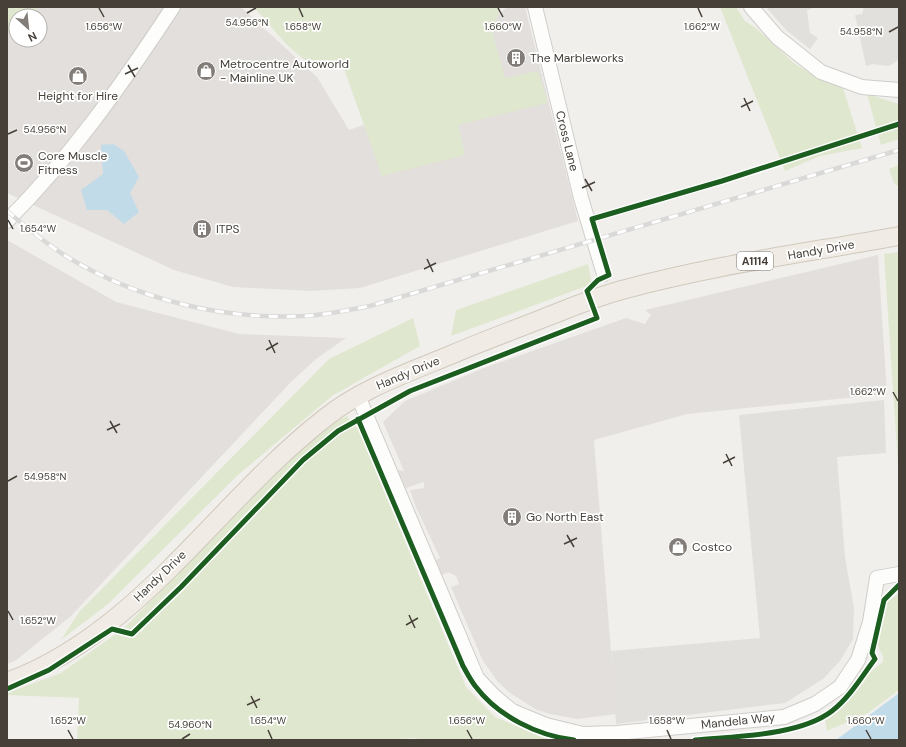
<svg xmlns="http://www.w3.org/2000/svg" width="906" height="747" font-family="'DM Sans',sans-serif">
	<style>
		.industrial { fill: #e2dfdc; fill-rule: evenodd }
		.green { fill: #dfe8cf }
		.parking { fill: #e2e0dd }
		.water { fill: #c1dbe9 }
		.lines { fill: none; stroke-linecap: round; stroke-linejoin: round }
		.minor-casing { stroke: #cfcdc9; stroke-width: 16 }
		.major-casing { stroke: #d1c9bc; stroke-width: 20 }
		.minor { stroke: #fdfdfc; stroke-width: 14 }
		.major { stroke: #f0ece5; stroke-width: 18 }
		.rail-casing { stroke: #d9d9d8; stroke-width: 4.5 }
		.rail { stroke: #fff; stroke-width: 3; stroke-dasharray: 9; stroke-linecap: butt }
		.cycleway-casing { stroke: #fff; stroke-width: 8 }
		.cycleway { stroke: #1b5e20; stroke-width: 5 }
		.ticks { fill: none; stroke: #464039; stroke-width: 1.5 }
		.labels { text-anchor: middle; stroke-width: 3.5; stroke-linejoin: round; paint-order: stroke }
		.shield { fill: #fff; stroke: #7e7974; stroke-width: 1 }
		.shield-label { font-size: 11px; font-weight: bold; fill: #464039 }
		.poi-label { font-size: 12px; fill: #464039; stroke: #fff; text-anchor: start }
		.street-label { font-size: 12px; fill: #464039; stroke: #fff }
		.ticks-label { font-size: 10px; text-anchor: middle; fill: #464039; stroke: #fff; stroke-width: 3.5; stroke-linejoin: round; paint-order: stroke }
	</style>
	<rect width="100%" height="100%" fill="#f1efec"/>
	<path class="industrial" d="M7 7H241L317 77 349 130 378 120 484 25 508 7H525L578 221 360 288 311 291 233 287 174 270 7 193ZM16 16H40V40H16Z
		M7 240 116 302 239 334 346 338 316 359 291 382 71 616 15 661 7 664Z
		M878 255 887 394 687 414 594 440 616 714 578 719 550 714 537 710 510 693 498 682 483 661 451 587 459 584 456 576 448 572 442 575 436 560 440 558 416 507 410 490 424 488V482L406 488 397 470 404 471 383 422 405 401 484 368 626 318 645 324 651 315 645 310Z"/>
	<path class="green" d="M9 7H38L34 16H16V36L7 32V9Z
		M254 7H501L492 31 505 78 538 71 548 103 458 125 465 155 382 176 344 69H315L286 44Z
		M720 7H736L745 21 757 29 794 63 816 77 843 88 862 148 820 156 785 171Z
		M867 94 899 104V139L881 145Z
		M899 165V187L894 183 889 169Z
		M899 252V480L884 254Z
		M588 264 592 284 451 336 456 310Z
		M413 318 420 346 332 396 238 475 108 604 61 640 79 612 329 359Z
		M347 416 358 429 466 687 495 717 550 740H423L415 738 380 740H77L79 698 7 695V693L61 673 124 628 287 463 333 423Z
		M899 593V690L868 713 827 731 825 719 837 712 867 674 883 662V656L876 643 887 602Z"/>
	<path class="parking" d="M766 7H813V8L807 10 810 33 818 38 810 49 786 30Z
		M864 7H899V59L893 64 887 66 873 64 866 66 855 15 862 14Z
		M884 400 886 453 837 457 845 557 854 608 853 639 840 661 823 679 785 703 616 724 611 651 760 638 739 415Z"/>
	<path class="water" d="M113 144 124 151 139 177 130 193 139 212 124 224 107 210H87L81 190 103 174 101 145Z
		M899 693V740H836Z"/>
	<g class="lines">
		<g class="minor-casing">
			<path id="minor" d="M535 7 581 198 604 274
				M751 7 777 37 821 72 862 87 899 90
				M7 221C71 157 123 83 173 7
				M358 396 477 678 494 696 512 711 546 725 583 734 617 733 784 717 815 704 840 687 858 660 870 622 877 578 899 574"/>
		</g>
		<g class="major-casing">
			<path id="major" d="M7 682C140 633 217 502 325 418 362 388 410 372 453 354 483 341 514 330 544 318 570 308 595 297 622 290 712 265 806 253 899 236"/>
		</g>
		<use href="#minor" class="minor"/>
		<use href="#major" class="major"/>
		<g class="rail-casing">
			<path id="rail" d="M7 211C25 226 44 242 64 255 136 299 220 320 304 316 326 315 348 310 370 306L899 150"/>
		</g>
		<use href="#rail" class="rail"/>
		<g class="cycleway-casing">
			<path id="cycleway" d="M358 419 463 666C467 673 471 681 476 687 498 716 538 736 574 740
				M7 689 49 670 112 629 132 634 181 587 303 460 338 431 410 391 597 318 587 291 598 280 609 275 592 219 722 181 899 124
				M695 740C736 736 799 736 832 711 850 697 862 676 875 659L872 653 884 600 899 585"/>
		</g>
		<use href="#cycleway" class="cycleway"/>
	</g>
	<path class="ticks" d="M99 8 104 17M299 8 303 17M498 8 503 17M698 8 702 17M247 13 256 8M889 32 898 27M128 65 135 77M125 74 138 68M744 98 750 111M741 107 753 101M8 134 17 130M585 179 592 191M582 188 595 182M8 220 13 229M427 259 433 272M424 269 436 263M269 340 275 353M266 350 278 343M893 392 898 401M110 421 117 433M107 430 120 424M726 454 732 466M723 463 735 457M8 481 17 476M567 535 574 547M564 544 577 538M8 611 13 620M409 615 415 628M406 625 418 618M251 696 257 708M247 705 260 699M68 730 73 739M268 730 272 739M467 730 472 739M667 730 671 739M866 730 871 739M182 739 190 734"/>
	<defs>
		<g id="building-disc" transform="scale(1)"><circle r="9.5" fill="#827d78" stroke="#fff"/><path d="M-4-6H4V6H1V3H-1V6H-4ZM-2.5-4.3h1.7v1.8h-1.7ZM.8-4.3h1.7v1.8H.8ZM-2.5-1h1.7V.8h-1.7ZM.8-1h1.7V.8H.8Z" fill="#fff"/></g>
		<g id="shop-disc" transform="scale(1)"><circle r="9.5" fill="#827d78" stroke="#fff"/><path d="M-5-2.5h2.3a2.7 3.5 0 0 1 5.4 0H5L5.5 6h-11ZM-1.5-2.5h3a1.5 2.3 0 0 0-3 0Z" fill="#fff"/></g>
		<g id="stadium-disc" transform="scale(1)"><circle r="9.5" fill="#827d78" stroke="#fff"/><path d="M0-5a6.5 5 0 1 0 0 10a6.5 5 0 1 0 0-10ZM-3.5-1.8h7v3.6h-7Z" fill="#fff"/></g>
	</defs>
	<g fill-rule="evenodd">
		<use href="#building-disc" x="516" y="58"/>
		<use href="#shop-disc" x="206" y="71"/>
		<use href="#shop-disc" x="78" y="76"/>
		<use href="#stadium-disc" x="24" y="163"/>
		<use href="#building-disc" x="202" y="229"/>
		<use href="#building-disc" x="512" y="517"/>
		<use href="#shop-disc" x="678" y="547"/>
	</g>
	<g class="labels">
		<rect class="shield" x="737" y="252" width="36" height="18" rx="3"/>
		<g class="shield-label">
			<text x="755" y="265">A1114</text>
		</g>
		<g class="poi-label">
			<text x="530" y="62">The Marbleworks</text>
			<text x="220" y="68">Metrocentre Autoworld<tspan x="220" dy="14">- Mainline UK</tspan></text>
			<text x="78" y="100" text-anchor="middle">Height for Hire</text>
			<text x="38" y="160">Core Muscle<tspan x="38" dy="14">Fitness</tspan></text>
			<text x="216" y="233">ITPS</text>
			<text x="526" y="521">Go North East</text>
			<text x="692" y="551">Costco</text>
		</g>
		<g class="street-label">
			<text transform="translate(567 141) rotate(76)" y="4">Cross Lane</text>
			<text transform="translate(821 250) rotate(-10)" y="4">Handy Drive</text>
			<text transform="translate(408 373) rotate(-23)" y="4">Handy Drive</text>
			<text transform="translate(160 576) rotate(-44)" y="4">Handy Drive</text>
			<text transform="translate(738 721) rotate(-6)" y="4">Mandela Way</text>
		</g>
	</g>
	<g class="ticks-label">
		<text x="247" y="26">54.956°N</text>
		<text x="104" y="30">1.656°W</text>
		<text x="303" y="30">1.658°W</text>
		<text x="503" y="30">1.660°W</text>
		<text x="702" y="30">1.662°W</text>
		<text x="861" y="35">54.958°N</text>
		<text x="45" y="133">54.956°N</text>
		<text x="38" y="232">1.654°W</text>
		<text x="868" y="395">1.662°W</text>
		<text x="45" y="480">54.958°N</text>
		<text x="38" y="624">1.652°W</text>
		<text x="68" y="724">1.652°W</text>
		<text x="268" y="724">1.654°W</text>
		<text x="467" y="724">1.656°W</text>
		<text x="667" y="724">1.658°W</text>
		<text x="866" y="724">1.660°W</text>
		<text x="190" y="728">54.960°N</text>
	</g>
	<rect width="906" height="747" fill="none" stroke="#464039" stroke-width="16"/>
	<g transform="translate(28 28) rotate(153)"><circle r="19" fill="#ffffff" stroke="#b5b3b0"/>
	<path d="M0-3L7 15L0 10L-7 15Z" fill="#827d78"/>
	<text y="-6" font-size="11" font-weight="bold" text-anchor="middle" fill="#464039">N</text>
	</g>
</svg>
